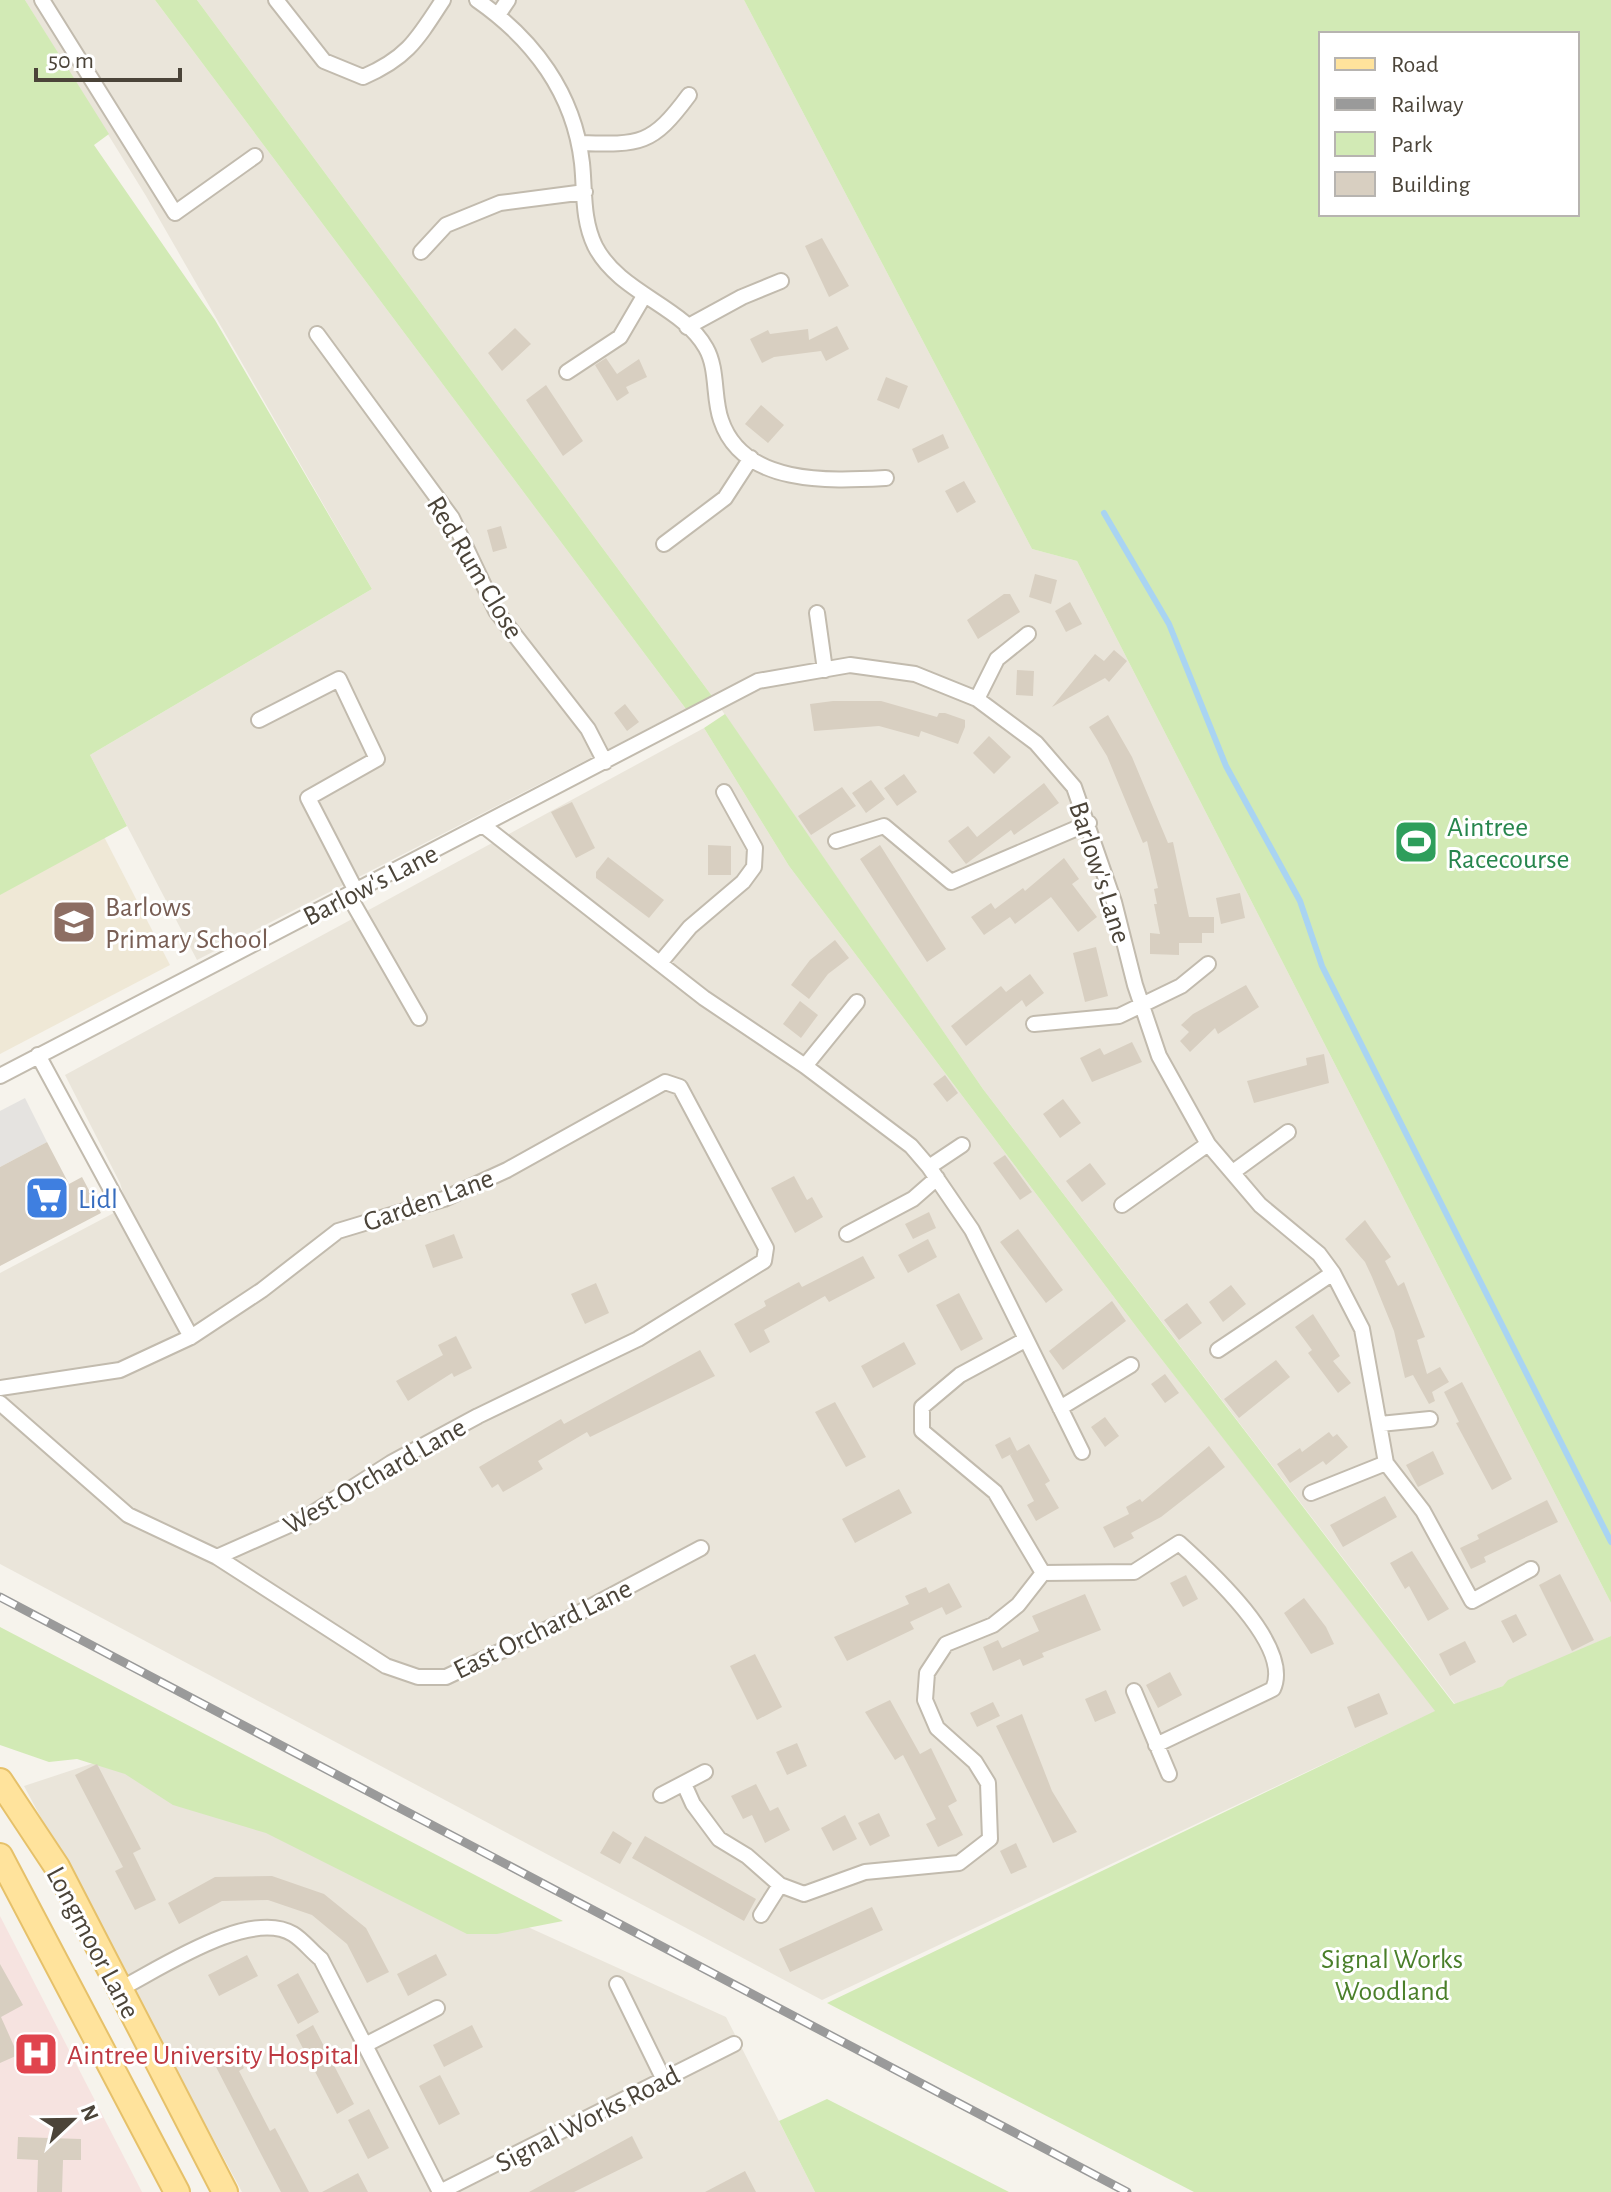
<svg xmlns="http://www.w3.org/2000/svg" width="1611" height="2192" font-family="'Alegreya Sans',sans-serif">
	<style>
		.residential { fill: #eae5da }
		.education { fill: #efe8d6 }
		.medical { fill: #f6e3e0 }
		.green { fill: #d2eab5; fill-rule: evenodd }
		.parking { fill: #e5e3e0 }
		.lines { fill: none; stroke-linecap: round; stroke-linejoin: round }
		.stream { stroke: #a9d4f2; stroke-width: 6 }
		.building { fill: #d8cfc1 }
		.street-casing { stroke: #c2bbae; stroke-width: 18 }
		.primary-casing { stroke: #e6c16a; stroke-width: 28 }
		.street { stroke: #fff; stroke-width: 14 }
		.primary { stroke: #ffe39c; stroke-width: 24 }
		.rail-casing { stroke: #9a9a9a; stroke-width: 9 }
		.rail { stroke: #fff; stroke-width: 6; stroke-dasharray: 18; stroke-linecap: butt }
		.labels { text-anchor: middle; stroke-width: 6; stroke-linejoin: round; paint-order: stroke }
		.street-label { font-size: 28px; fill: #4b4439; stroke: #fff }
		.leisure-label { font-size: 28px; fill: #27864d; stroke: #fff; text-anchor: start }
		.education-label { font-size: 28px; fill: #785e54; stroke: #fff; text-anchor: start }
		.shop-label { font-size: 28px; fill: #366cbe; stroke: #fff; text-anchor: start }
		.park-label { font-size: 28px; fill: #4a7f2a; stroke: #fff }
		.health-label { font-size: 28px; fill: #be3a42; stroke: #fff; text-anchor: start }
	</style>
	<rect width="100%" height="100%" fill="#f6f3ec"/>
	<path class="residential" d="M25 0H155L686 709 197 960 90 755 372 589 146 196Z
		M197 0H744L1032 549 1077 561 1611 1603V1636L1503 1686 1455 1704 983 1089 712 696Z
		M704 728 789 866 1138 1329 1436 1711 822 2000 0 1564V1273L127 1206 120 1183 65 1075Z
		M121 1754 499 1914 726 2017 815 2192H242L24 1786Z"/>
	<path class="education" d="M99 827 170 965 0 1054V878Z"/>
	<path class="medical" d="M0 1916 142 2192H0Z"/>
	<path class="green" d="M0 0H25L109 134 94 145 215 320 372 589 90 755 127 826 0 895Z
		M155 0H197L712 696 686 709Z
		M744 0H1611V1603L1077 561 1032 549ZM1321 34H1577V214H1321Z
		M725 714 983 1089 1454 1704 1503 1686 1508 1680 1611 1636V2192H1194L827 2003 1435 1711 1138 1329 789 866 704 728Z
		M0 1627 563 1921 497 1934H467L266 1833 173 1805 125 1774 77 1759 49 1762 0 1745Z
		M827 2099 1009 2192H815L779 2121Z"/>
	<path class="parking" d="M25 1098 47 1142 0 1167V1111Z"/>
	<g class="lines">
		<path class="stream" d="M1104 513 1169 624 1226 766 1300 901 1322 966 1611 1542"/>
	</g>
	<path class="building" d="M822 238 849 286 829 297 805 246Z
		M837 326 849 349 826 361 821 351 774 357 762 363 750 339 768 330 770 334 808 329 809 340Z
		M515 328 531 344 502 371 488 353Z
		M606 358 617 374 639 359 647 377 626 387 629 393 617 401 595 365Z
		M886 377 908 386 899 409 877 400Z
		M546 385 583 441 563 456 526 400Z
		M761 405 784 425 768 443 745 424Z
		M943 434 949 448 918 463 912 449Z
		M964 481 976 502 957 513 945 491Z
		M501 526 507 548 493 552 487 530Z
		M1035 574 1057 580 1051 604 1029 597Z
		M1004 594H1010L1020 612 978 639 967 620Z
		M1070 602 1082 624 1066 632 1055 611Z
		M1114 650 1127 661 1109 682 1105 678 1052 707 1095 654 1104 661Z
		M1017 670 1034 671 1033 696 1016 695Z
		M833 701H881L937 717 939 713H945L965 720V727L958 744 921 731 919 737 879 726 814 731 810 704Z
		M625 704 639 722 627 731 614 713Z
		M1108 715 1132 757 1168 843 1173 842 1189 917H1214V933H1202V943H1179V955L1150 954V933L1160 934 1154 904H1157L1154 889 1158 888 1147 841 1143 843 1107 756 1089 727Z
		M989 736 1011 757 994 774 973 753Z
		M904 774 917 792 897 806 884 788Z
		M871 780 885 799 866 813 852 793Z
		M1044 783 1059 803 1014 835 1011 830 966 864 948 841 968 826 977 837Z
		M842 787 856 806 811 835 798 816Z
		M572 802 595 848 576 858 551 812Z
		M708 845 731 846V875H708Z
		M880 845 946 949 927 962 860 859Z
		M608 857 664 900 649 918 596 878V872Z
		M1064 858 1079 879 1072 884 1097 917 1078 932 1051 897 1015 924 1010 917 984 935 971 917 991 903 995 909 1023 888 1025 891Z
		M1240 893 1245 918 1221 924 1216 898Z
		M835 940 849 958 828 974 809 999 791 985 810 960Z
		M1096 947 1108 996 1085 1002 1073 953Z
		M1030 974 1044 993 1026 1007 1022 1000 966 1046 951 1026 1001 986 1006 992Z
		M1246 985 1259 1007 1218 1034 1215 1028 1190 1052 1180 1041 1189 1032 1181 1025 1193 1014Z
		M800 1001 818 1015 801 1038 783 1024Z
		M1132 1042 1142 1062 1092 1082 1080 1058 1100 1048 1104 1055Z
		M1324 1054 1329 1083 1254 1103 1247 1081 1307 1065 1306 1058Z
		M945 1075 958 1093 947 1102 933 1084Z
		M1063 1099 1081 1123 1060 1138 1043 1114Z
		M47 1142 69 1184 82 1177 101 1213 0 1266V1167Z
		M1005 1155 1032 1192 1020 1200 993 1163Z
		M1090 1163 1106 1184 1082 1202 1066 1181Z
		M794 1176 807 1200 812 1197 823 1217 795 1233 771 1188Z
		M929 1212 936 1228 913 1239 905 1224Z
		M1365 1220 1391 1257 1385 1261 1398 1286 1404 1282 1425 1337 1417 1340 1427 1374 1440 1367 1449 1382 1432 1392 1435 1401 1429 1404 1413 1375 1405 1378 1394 1331 1372 1277 1365 1262 1345 1239Z
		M1018 1229 1063 1290 1046 1303 1000 1242Z
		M454 1234 463 1258 433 1268 425 1245Z
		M928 1239 937 1257 908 1273 898 1255Z
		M863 1256 875 1278 829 1302 825 1296 764 1330 770 1342 750 1353 734 1324 766 1306 764 1301 799 1282 802 1287Z
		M596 1283 609 1313 585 1324 571 1294Z
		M1231 1285 1246 1304 1223 1322 1209 1302Z
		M959 1293 983 1339 961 1351 936 1305Z
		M1112 1301 1126 1321 1063 1370 1049 1351Z
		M1187 1303 1202 1323 1179 1340 1164 1320Z
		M1313 1314 1340 1356 1333 1361 1351 1383 1338 1393 1308 1353 1312 1350 1295 1327Z
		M456 1336 472 1368 454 1377 452 1373 408 1401 396 1381 443 1355 438 1345Z
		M904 1342 916 1364 873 1388 861 1366Z
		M700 1350 715 1376 590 1437 587 1432 538 1461 543 1469 503 1492 498 1484 492 1488 479 1467 561 1419 564 1424Z
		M1276 1360 1290 1377 1239 1418 1224 1399Z
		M1165 1374 1179 1393 1165 1403 1151 1384Z
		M1462 1382 1512 1479 1492 1490 1456 1423 1459 1422 1444 1392Z
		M835 1402 866 1457 846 1467 815 1412Z
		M1105 1417 1119 1436 1105 1447 1091 1427Z
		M1329 1432 1333 1437 1337 1434 1348 1447 1326 1465 1323 1461 1290 1483 1277 1464 1300 1448 1302 1452Z
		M1010 1437 1017 1451 1002 1459 995 1445Z
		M1029 1444 1050 1481 1045 1484 1059 1508 1036 1521 1027 1505 1034 1501 1010 1455Z
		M1209 1446 1225 1467 1161 1517 1131 1533 1134 1538 1114 1548 1103 1527 1129 1514 1126 1507 1140 1499 1142 1502Z
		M1433 1451 1444 1474 1418 1487 1406 1465Z
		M899 1489 912 1513 855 1543 842 1519Z
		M1385 1496 1397 1517 1343 1547 1330 1525Z
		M1547 1500 1558 1522 1484 1557 1486 1562 1471 1569 1460 1548 1479 1539 1477 1535Z
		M1412 1551 1449 1609 1428 1621 1409 1586 1405 1589 1390 1563Z
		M1560 1574 1594 1640 1572 1651 1539 1585Z
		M1186 1575 1198 1599 1183 1607 1170 1583Z
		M949 1583 962 1607 946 1615 942 1607 910 1622 914 1629 847 1661 834 1637 909 1604 905 1596 926 1587 929 1593Z
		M1085 1594 1101 1630 1042 1653 1044 1657 1023 1666 1020 1659 993 1671 983 1647 998 1640 1002 1648 1039 1631 1032 1616Z
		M1304 1598 1326 1627 1334 1644 1311 1654 1284 1613Z
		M1516 1614 1527 1635 1513 1643 1501 1621Z
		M1465 1641 1476 1662 1450 1676 1439 1654Z
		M755 1654 782 1707 757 1720 730 1666Z
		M1170 1672 1182 1695 1158 1708 1146 1685Z
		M1106 1690 1116 1713 1095 1722 1085 1699Z
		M1379 1693 1388 1714 1355 1728 1347 1707Z
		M890 1700 920 1754 931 1748 957 1801 948 1806 963 1835 938 1847 926 1824 936 1819 903 1755 895 1760 865 1712Z
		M993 1702 1000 1716 977 1727 970 1713Z
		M1022 1714 1052 1791 1077 1832 1053 1843 996 1726Z
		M797 1743 807 1766 787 1775 776 1752Z
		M97 1764 141 1849 133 1853 156 1900 135 1910 115 1871 123 1867 75 1775Z
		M756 1784 770 1811 778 1807 790 1830 765 1843 752 1815 743 1819 731 1796Z
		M879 1813 890 1836 870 1846 858 1823Z
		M845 1815 857 1839 833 1851 821 1828Z
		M613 1831 632 1843 620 1864 600 1853Z
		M645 1836 756 1899 744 1921 632 1858Z
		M1016 1843 1027 1867 1011 1874 1000 1851Z
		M272 1876 324 1894 366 1928 389 1972 367 1983 347 1944 312 1915 268 1900 222 1901 179 1924 168 1903 215 1877Z
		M872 1907 883 1930 790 1972 779 1949Z
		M436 1954 447 1975 408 1996 397 1974Z
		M247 1955 258 1976 219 1996 208 1975Z
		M0 1964 23 2005 1 2017 18 2055 0 2063Z
		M298 1973 319 2012 298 2024 277 1985Z
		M313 2025 354 2104 337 2114 296 2035Z
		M472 2025 483 2047 444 2067 433 2045Z
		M236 2053 244 2068 239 2071 270 2131 275 2128 309 2192H281L261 2154 215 2065Z
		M440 2075 460 2114 439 2125 419 2086Z
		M369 2109 389 2148 368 2159 348 2120Z
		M632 2136 643 2158 574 2192H529Z
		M18 2137 81 2139V2160H63L62 2192H37L38 2160 17 2159Z
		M745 2171 756 2192H705Z
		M358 2173 368 2192H322Z"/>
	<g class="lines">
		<g class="street-casing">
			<path id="street" d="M42 0 175 213 255 156
				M276 0 324 61 363 77C407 58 417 40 443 0
				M477 0C533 39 574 93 582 163 585 191 582 219 595 246 619 293 683 306 706 348 718 369 713 398 721 420 743 486 830 481 886 478
				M498 15 508 0
				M580 143C641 145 652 145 689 95
				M421 252 446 225 500 203 585 192
				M687 327 742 297 781 281
				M317 334 452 518 496 611 588 729 605 762
				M567 372 620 337 644 296
				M664 544 725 498 751 458
				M817 613 825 670
				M977 699 997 659 1028 634
				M259 720 339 679 377 759 308 798 356 891
				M484 826 704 998 805 1066 911 1146 929 1167 972 1230 1082 1452
				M836 841 884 826 951 882 1089 823
				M349 896 419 1018
				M660 963 690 927 743 882 754 867 755 848 724 792
				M1034 1024 1119 1016 1181 986 1208 964
				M38 1055 191 1337
				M805 1066 857 1002
				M0 1076 758 681 850 665 915 674 977 699 1036 743 1074 787 1114 902 1135 985 1159 1056 1208 1144 1260 1205 1319 1254 1333 1273 1362 1329 1386 1463 1423 1511 1472 1601 1531 1569
				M929 1167 962 1145
				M1233 1172 1288 1132
				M1122 1205 1208 1144
				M847 1234 913 1199 937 1178
				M1025 1340 960 1375 922 1407V1431L995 1492 1043 1573 1134 1572 1179 1543C1209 1570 1293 1646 1273 1689L1156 1745
				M1218 1350 1333 1273
				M0 1388 120 1370 191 1337 262 1290 338 1231 444 1199 507 1170 665 1082 680 1087 766 1248 764 1261 638 1339 478 1416 391 1463 305 1518 217 1557 128 1515 0 1403
				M1060 1408 1131 1365
				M1380 1424 1430 1419
				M1311 1493 1386 1463
				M217 1557 386 1666 418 1677H446L560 1623 701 1548
				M1134 1691 1169 1774
				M684 1784 693 1804 719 1839 747 1856 780 1885 804 1894 865 1872 959 1863 990 1839 988 1783 975 1762 937 1728 925 1700 927 1673 946 1644 993 1625 1018 1605 1043 1573
				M661 1795 705 1772
				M761 1915 780 1885
				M617 1984 664 2080
				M120 1989C161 1968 250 1908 293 1934 303 1940 312 1952 321 1959L440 2192
				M365 2045 437 2008
				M440 2192 734 2044"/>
		</g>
		<g class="primary-casing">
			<path id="primary" d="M0 1781 57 1867 225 2192
				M0 1856 177 2192"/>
		</g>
		<use href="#street" class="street"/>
		<use href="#primary" class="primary"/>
		<g class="rail-casing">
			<path id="rail" d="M0 1597 1127 2192"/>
		</g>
		<use href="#rail" class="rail"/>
	</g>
	<defs>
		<g id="stadium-square" transform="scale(2.3)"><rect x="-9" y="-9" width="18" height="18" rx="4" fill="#2e9e5b" stroke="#fff"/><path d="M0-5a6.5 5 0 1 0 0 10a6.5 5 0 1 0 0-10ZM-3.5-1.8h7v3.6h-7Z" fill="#fff"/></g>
		<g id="school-square" transform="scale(2.3)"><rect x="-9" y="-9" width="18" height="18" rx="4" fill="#8d6e63" stroke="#fff"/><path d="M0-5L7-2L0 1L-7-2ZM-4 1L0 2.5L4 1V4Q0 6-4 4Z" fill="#fff"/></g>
		<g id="supermarket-square" transform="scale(2.3)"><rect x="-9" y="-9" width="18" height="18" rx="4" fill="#3f7fe0" stroke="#fff"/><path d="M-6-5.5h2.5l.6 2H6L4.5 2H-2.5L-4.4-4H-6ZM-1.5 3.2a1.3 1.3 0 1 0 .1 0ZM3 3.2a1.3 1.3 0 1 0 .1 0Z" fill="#fff"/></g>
		<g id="hospital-square" transform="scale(2.3)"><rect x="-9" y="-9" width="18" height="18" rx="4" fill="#e0444e" stroke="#fff"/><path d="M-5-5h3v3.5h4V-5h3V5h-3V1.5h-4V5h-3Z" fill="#fff"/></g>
	</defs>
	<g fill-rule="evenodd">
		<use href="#stadium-square" x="1416" y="842"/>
		<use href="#school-square" x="74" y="922"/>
		<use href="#supermarket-square" x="47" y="1198"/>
		<use href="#hospital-square" x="36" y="2054"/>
	</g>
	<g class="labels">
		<g class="street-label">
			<text transform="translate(476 567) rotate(59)" y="10">Red Rum Close</text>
			<text transform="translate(1101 872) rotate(72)" y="10">Barlow's Lane</text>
			<text transform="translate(370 884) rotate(-27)" y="10">Barlow's Lane</text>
			<text transform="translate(428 1199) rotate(-20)" y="10">Garden Lane</text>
			<text transform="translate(374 1475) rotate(-30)" y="10">West Orchard Lane</text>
			<text transform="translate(542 1628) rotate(-26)" y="10">East Orchard Lane</text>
			<text transform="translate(94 1942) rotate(62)" y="10">Longmoor Lane</text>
			<text transform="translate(587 2118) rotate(-27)" y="10">Signal Works Road</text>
		</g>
		<g class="leisure-label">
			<text x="1447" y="836">Aintree<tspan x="1447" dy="32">Racecourse</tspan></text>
		</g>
		<g class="education-label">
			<text x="105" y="916">Barlows<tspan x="105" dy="32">Primary School</tspan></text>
		</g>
		<g class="shop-label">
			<text x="78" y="1208">Lidl</text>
		</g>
		<g class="park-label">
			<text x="1392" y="1968">Signal Works<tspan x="1392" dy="32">Woodland</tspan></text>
		</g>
		<g class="health-label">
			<text x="67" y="2064">Aintree University Hospital</text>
		</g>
	</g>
	<rect x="1319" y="32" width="260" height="184" fill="#ffffff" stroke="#b7b4b0" stroke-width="2"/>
	<rect x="1335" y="58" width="40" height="12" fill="#ffe39c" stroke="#b7b4b0" stroke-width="2"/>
	<text x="1391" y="72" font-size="24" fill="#4b4439">Road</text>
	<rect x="1335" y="98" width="40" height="12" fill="#9a9a9a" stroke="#b7b4b0" stroke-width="2"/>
	<text x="1391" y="112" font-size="24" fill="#4b4439">Railway</text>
	<rect x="1335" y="132" width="40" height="24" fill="#d2eab5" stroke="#b7b4b0" stroke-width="2"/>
	<text x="1391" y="152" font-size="24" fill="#4b4439">Park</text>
	<rect x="1335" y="172" width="40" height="24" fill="#d8cfc1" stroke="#b7b4b0" stroke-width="2"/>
	<text x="1391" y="192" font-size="24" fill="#4b4439">Building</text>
	<g transform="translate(72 2120) rotate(68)" stroke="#ffffff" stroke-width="6" paint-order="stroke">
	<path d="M0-6L14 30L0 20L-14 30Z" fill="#4b4439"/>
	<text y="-12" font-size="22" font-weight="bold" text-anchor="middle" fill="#4b4439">N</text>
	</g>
	<path d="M36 68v12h144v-12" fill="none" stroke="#4b4439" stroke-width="4"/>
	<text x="48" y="68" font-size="24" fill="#4b4439" stroke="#ffffff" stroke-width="6" paint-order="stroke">50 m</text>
</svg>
